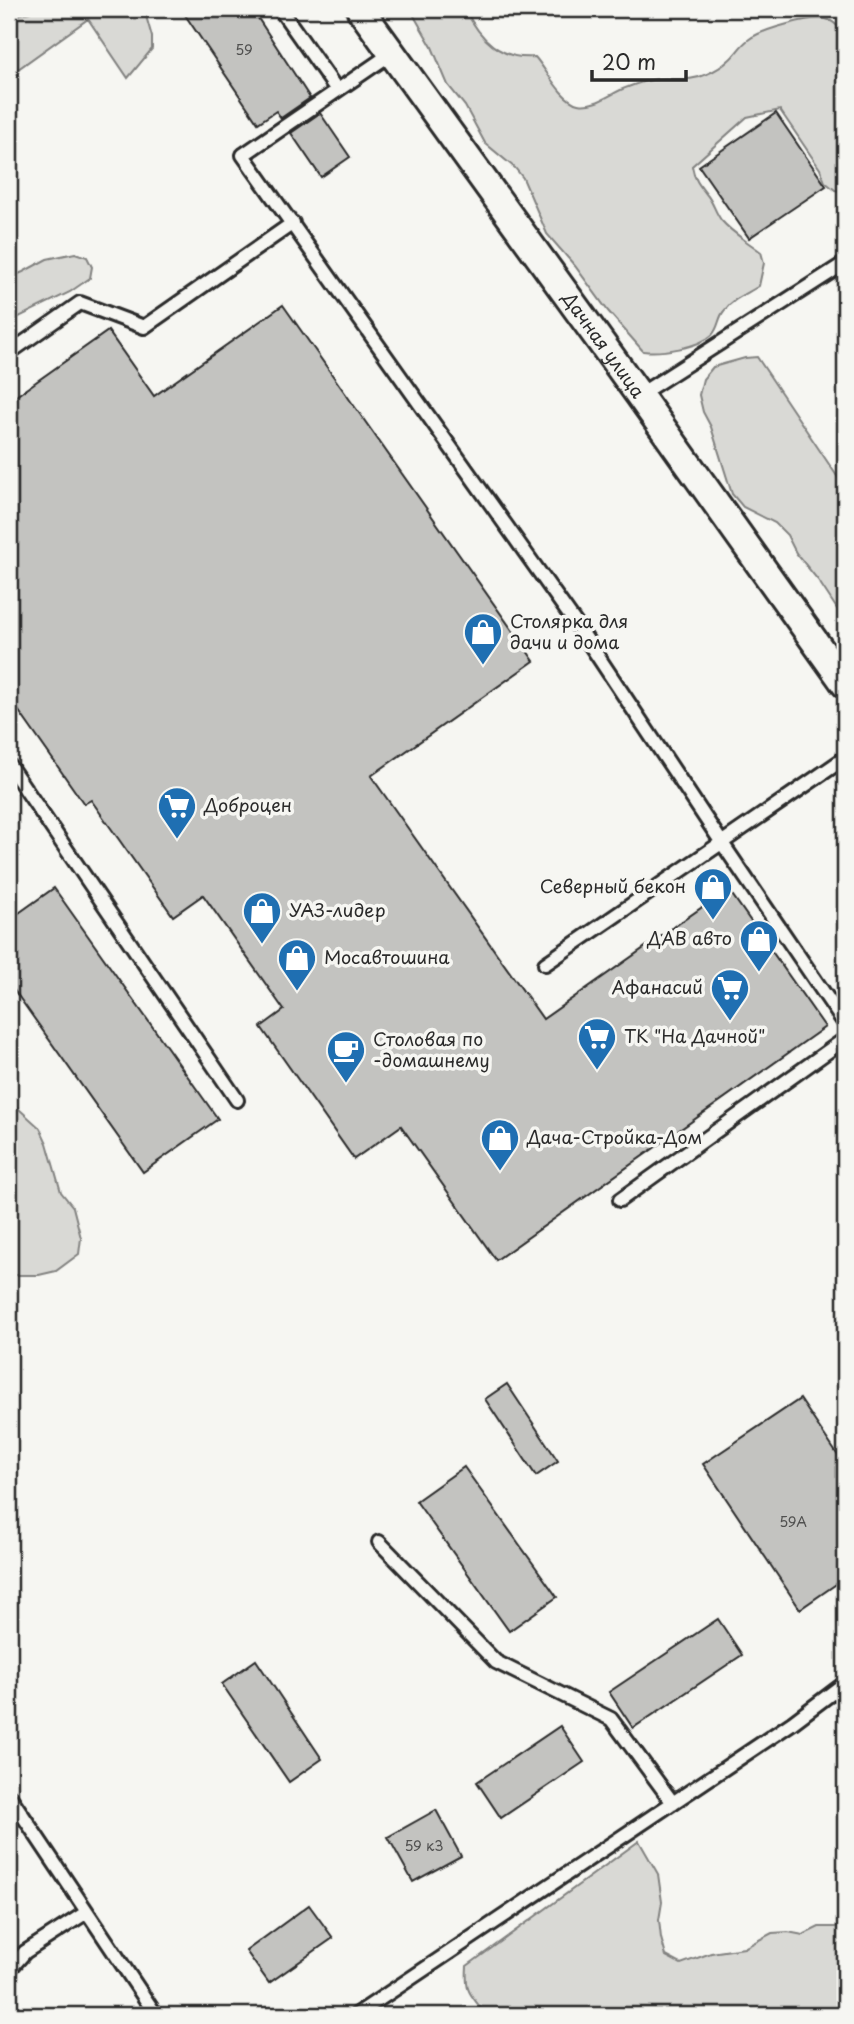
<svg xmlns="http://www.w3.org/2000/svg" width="854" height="2024" font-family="'Playpen Sans',sans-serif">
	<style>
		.green { fill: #d9d9d5; stroke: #828280; stroke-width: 2 }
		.building { fill: #c3c3c0; stroke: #2b2b2b; stroke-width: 2 }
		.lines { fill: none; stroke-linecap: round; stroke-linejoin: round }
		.lane-casing { stroke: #2b2b2b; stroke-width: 18 }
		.street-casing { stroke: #2b2b2b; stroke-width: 32 }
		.lane { stroke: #f6f6f2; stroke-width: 12 }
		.street { stroke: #f6f6f2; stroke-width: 26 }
		.labels { text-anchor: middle; stroke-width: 7; stroke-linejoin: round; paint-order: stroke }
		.number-label { font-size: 14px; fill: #515150 }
		.street-label { font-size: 18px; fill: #2b2b2b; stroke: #f6f6f2 }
		.poi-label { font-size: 18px; fill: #2b2b2b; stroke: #f6f6f2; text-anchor: start }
	</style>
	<rect width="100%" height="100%" fill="#f6f6f2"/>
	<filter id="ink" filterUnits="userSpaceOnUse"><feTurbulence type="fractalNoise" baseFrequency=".0143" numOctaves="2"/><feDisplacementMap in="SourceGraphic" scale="14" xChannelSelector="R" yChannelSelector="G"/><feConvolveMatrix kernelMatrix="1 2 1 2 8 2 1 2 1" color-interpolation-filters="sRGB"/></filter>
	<g filter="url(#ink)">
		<path class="green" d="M35 9H144L152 37V49L128 78 88 19 18 69 9 72V17L30 12Z
			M410 9H465C480 39 500 60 535 57 546 69 561 100 578 104 595 108 612 92 628 87 638 83 648 80 659 79 676 78 691 82 707 74 714 71 723 66 729 60 736 54 740 46 748 40 760 30 815 14 829 20 836 23 841 29 845 35V192L835 190 825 182 820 169 780 110 747 117 692 166C694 179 699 185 707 195 713 202 715 212 721 220 733 234 747 241 761 252L764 263 759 286C747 294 733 298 724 311 718 318 719 328 712 335 698 348 661 353 643 351L608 311 575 266 547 234 523 178 515 168 485 143 465 106 448 85 432 47Z
			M75 253 87 257 92 267 90 278 70 292 9 322V278L23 272 47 259Z
			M757 357 845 488V621L818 580 796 553 787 535 775 523 743 507 732 494 711 427 703 412 699 395 703 379 713 367 745 358Z
			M9 1100 40 1128 47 1143 61 1192 73 1207 81 1238 79 1254 56 1271 39 1275H9Z
			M639 1841 658 1874 662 1902 659 1920 661 1938 666 1956 681 1964 711 1953 744 1948 772 1933 788 1932 803 1935 819 1927H835L845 1924V2015H486C471 1993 465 1996 467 1966Z"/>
		<path class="building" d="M181 9H252L310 98 281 118 276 111 258 123Z
			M320 113 350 157 321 177 291 133Z
			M776 113 826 186 749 238 699 166Z
			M283 305 534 661 371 776 543 1019 728 889 825 1027 496 1260 401 1126 354 1159 261 1027 284 1010 203 895 173 916 91 800 84 804 9 697V401L108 331 154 396Z
			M54 888 218 1119 143 1172 9 983V920Z
			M507 1384 558 1461 536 1476 485 1399Z
			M800 1399 845 1466V1578L800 1609 703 1464Z
			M464 1467 557 1597 509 1631 416 1501Z
			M718 1619 742 1655 633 1728 609 1692Z
			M256 1660 322 1759 289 1782 222 1684Z
			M560 1726 584 1762 501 1818 477 1782Z
			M436 1810 461 1856 413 1882 388 1837Z
			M309 1905 333 1938 269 1983 246 1951Z"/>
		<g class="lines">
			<g class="lane-casing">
				<path id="lane" d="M280 9 337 90
					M392 53 243 155 581 631 722 843 845 1024
					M9 353 80 303 144 327 293 223
					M639 395 845 263
					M9 765 237 1100
					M545 964 845 758
					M620 1200 845 1039
					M379 1542 496 1662 611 1719 673 1803
					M9 1795 156 2015
					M9 1970 25 1952 87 1912
					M356 2015 792 1723 845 1683"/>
			</g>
			<g class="street-casing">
				<g id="street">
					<path id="s1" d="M360 9 639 395 845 684"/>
				</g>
			</g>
			<use href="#lane" class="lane"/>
			<use href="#street" class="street"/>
		</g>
	</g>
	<defs>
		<g id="shop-pin" transform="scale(2.0125)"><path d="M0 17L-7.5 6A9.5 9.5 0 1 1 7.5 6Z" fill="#1f6fb2" stroke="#f6f6f2"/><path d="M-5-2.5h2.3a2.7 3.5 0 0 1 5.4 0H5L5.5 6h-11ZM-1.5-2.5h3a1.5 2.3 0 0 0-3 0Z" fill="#fff"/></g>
		<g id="supermarket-pin" transform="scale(2.0125)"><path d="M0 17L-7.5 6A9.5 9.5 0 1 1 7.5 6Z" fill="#1f6fb2" stroke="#f6f6f2"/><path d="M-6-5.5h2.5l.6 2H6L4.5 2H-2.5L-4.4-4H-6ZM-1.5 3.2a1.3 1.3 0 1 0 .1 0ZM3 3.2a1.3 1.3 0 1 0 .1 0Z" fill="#fff"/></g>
		<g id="cafe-pin" transform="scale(2.0125)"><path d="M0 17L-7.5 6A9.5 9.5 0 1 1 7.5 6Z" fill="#1f6fb2" stroke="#f6f6f2"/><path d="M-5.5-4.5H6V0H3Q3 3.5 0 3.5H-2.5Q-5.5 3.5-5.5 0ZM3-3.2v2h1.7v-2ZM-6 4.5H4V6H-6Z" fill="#fff"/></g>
	</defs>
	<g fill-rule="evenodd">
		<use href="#shop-pin" x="483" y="632"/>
		<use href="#supermarket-pin" x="177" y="806"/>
		<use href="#shop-pin" x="713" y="887"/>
		<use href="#shop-pin" x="262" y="911"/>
		<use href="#shop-pin" x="759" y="939"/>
		<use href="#shop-pin" x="297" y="958"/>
		<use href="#supermarket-pin" x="730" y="988"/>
		<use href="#supermarket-pin" x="597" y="1037"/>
		<use href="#cafe-pin" x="346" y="1050"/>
		<use href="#shop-pin" x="500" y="1138"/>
	</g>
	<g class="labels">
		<g class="number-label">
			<text x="244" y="55">59</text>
			<text x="793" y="1527">59А</text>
			<text x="424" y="1851">59 к3</text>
		</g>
		<g class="street-label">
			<text dy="6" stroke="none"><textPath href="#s1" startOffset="415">Дачная улица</textPath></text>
		</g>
		<g class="poi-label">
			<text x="510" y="628">Столярка для<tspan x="510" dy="21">дачи и дома</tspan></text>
			<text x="204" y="812">Доброцен</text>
			<text x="686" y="893" text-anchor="end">Северный бекон</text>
			<text x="289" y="917">УАЗ-лидер</text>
			<text x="732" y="945" text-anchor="end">ДАВ авто</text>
			<text x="324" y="964">Мосавтошина</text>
			<text x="703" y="994" text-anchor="end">Афанасий</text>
			<text x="624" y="1043">ТК "На Дачной"</text>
			<text x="373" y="1046">Столовая по<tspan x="373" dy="21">-домашнему</tspan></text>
			<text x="527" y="1144">Дача-Стройка-Дом</text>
		</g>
	</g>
	<rect width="854" height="2024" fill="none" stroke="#f6f6f2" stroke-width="35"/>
	<rect x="18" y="18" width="819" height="1989" fill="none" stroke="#2b2b2b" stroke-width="2.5" filter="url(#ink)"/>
	<path d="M592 70v10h94v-10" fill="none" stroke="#2b2b2b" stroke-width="3.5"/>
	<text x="602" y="70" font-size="21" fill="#2b2b2b" stroke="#f6f6f2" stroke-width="5" paint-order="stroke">20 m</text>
</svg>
